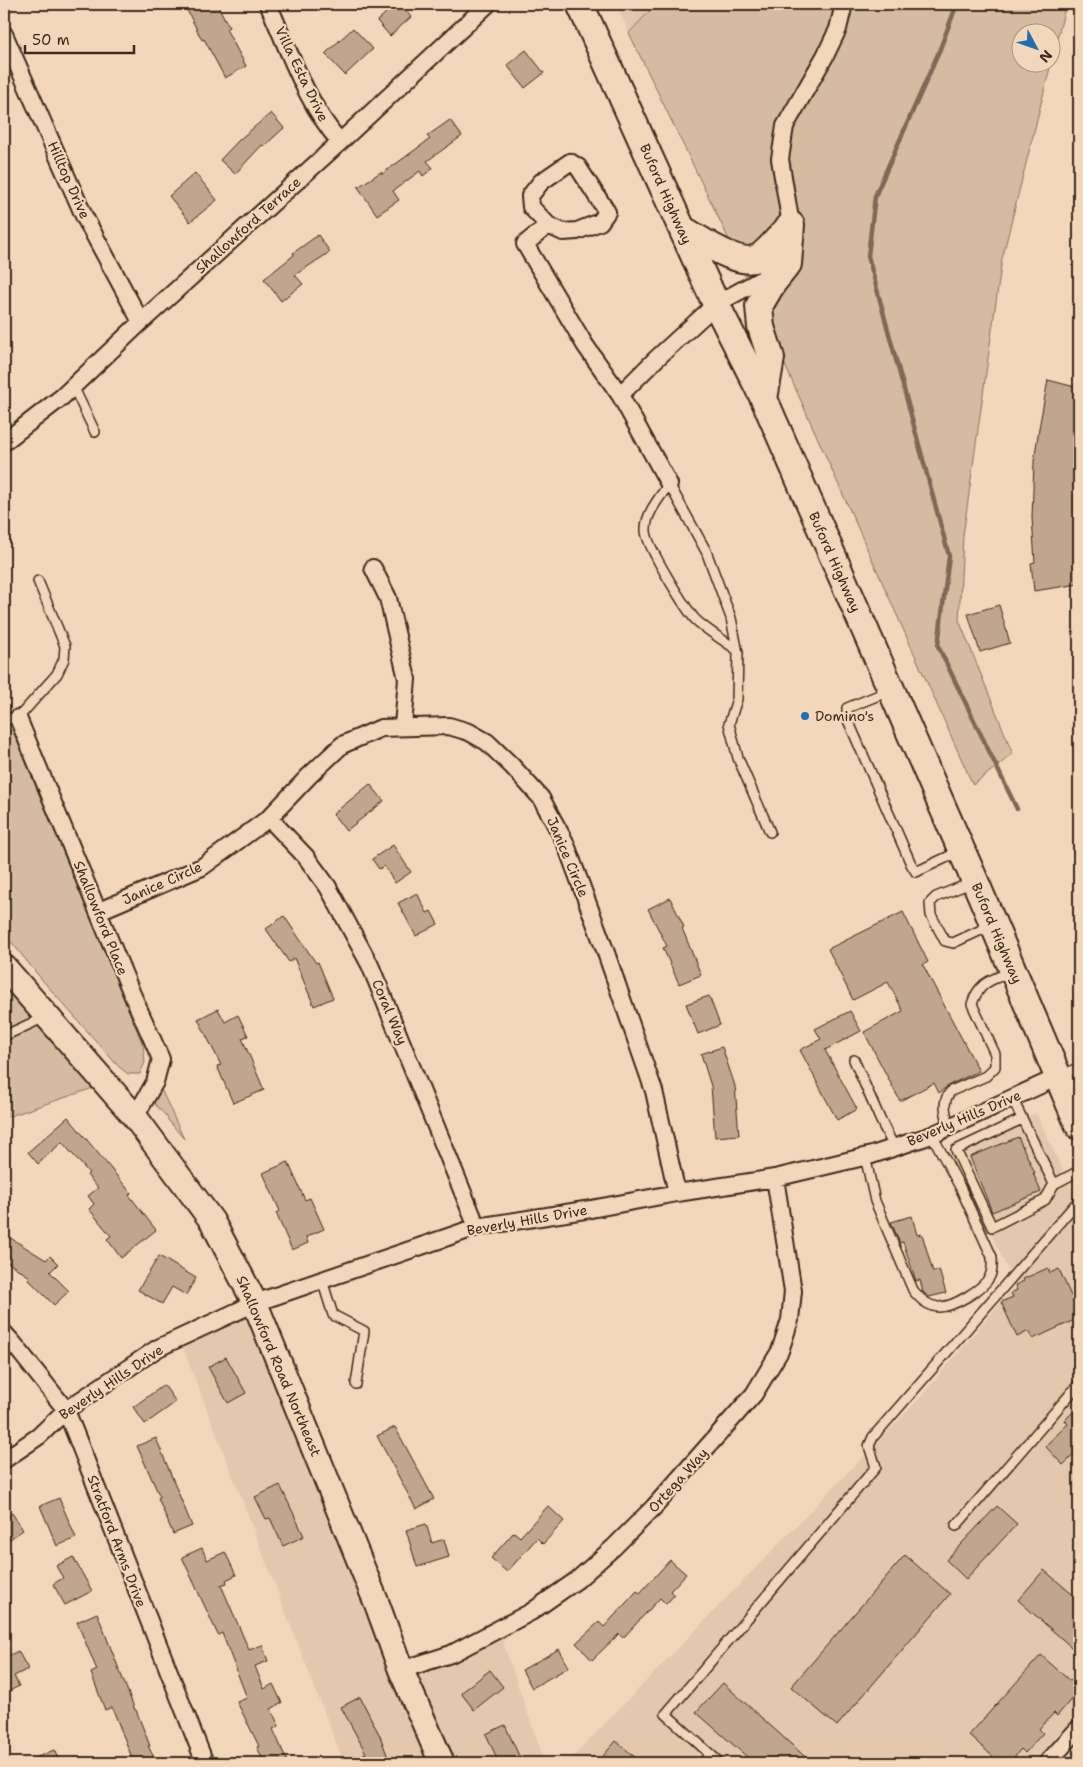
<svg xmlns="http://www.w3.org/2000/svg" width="1083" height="1767" font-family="'Shantell Sans',sans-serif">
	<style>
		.built { fill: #e4c8ad }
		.green { fill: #d5bba1; stroke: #887260; fill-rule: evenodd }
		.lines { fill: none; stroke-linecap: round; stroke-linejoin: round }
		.stream { stroke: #7e6956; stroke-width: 4.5 }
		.building { fill: #c0a68f; stroke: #3b2a1e }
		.lane-casing { stroke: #3b2a1e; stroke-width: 12 }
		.street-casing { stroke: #3b2a1e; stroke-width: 20 }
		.secondary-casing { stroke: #3b2a1e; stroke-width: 28 }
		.primary-casing { stroke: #3b2a1e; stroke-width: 30 }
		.lane { stroke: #f3d7ba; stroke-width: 9 }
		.street { stroke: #f3d7ba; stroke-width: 16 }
		.secondary { stroke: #f3d7ba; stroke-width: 24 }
		.primary { stroke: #f3d7ba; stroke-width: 26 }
		.poi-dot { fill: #1f6fb2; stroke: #f3d7ba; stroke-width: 2 }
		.labels { text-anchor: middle; stroke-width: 4.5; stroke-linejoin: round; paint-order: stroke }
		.street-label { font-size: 14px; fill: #3b2a1e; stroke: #f3d7ba }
		.poi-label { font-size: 14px; fill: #3b2a1e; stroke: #f3d7ba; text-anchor: start }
	</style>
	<rect width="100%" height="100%" fill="#f3d7ba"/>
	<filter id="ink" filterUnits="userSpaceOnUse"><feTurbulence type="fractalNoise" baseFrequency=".02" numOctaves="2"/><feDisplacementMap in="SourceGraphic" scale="10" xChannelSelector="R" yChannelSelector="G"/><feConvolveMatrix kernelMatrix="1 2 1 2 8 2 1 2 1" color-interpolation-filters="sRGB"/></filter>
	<g filter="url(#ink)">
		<path class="built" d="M616 4H656L629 33Z
			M1036 1113 1079 1204V1763H567L917 1401 1015 1285 950 1147Z
			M253 1301 401 1669 497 1625 545 1763H344L178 1335Z"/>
		<path class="green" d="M656 4H1066L1002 259 963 536 959 620 1013 754 973 785 724 229 629 33ZM1020 32H1050V62H1020Z
			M4 730 13 731 143 1045 145 1062 140 1074H128L118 1066 43 981 4 933Z
			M4 965 114 1081 4 1118Z
			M159 1085 184 1139 168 1120 167 1117 152 1101Z"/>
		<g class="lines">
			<path class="stream" d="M957 4 938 54 875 196 868 256 949 556 938 646 1017 809"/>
		</g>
		<path class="building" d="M184 4H217L229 27 226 29 246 66 225 78 204 39 202 40Z
			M396 4H400L411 17 390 36 377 21Z
			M353 28 373 49 345 75 325 54Z
			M526 50 544 73 525 88 507 65Z
			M271 113 284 128 264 146 262 145 235 174 220 160 239 140Z
			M450 120 462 136 427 161 433 168 423 176 420 171 393 191 399 200 377 215 358 187 381 172 382 174 430 139 427 136Z
			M195 173 217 200 190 222 169 196Z
			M318 235 330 252 295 275 303 284 281 301 264 279 294 255 293 253Z
			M1048 380 1079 388V584L1034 591 1031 563 1035 562 1032 518 1034 461 1039 428Z
			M999 605 1010 643 980 652 968 614Z
			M370 784 384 801 346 831 333 814Z
			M393 845 411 872 395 883 384 866 379 869 372 859Z
			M417 893 427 913 431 911 438 924 416 936 398 903Z
			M670 898 684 927 682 928 701 975 679 984 663 948 667 946 648 909Z
			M903 912 928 962 923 965 979 1071 949 1085 939 1093 934 1083 900 1101 864 1032 903 1011 888 982 853 1000 828 949Z
			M284 916 316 963 318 962 333 998 314 1006 294 958 289 962 266 929Z
			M709 996 720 1025 698 1034 686 1004Z
			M218 1009 225 1022 238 1015 248 1036 242 1038 264 1090 233 1103 217 1066 221 1065 198 1019Z
			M850 1011 861 1031 825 1050 857 1109 837 1120 800 1050 821 1039 815 1029Z
			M722 1047 735 1086 739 1135 715 1137 711 1086 701 1054Z
			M68 1117 131 1193 129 1195 156 1230 121 1258 107 1239 111 1236 89 1209 94 1204 88 1196 98 1188 87 1175 89 1173 62 1142 38 1164 28 1152Z
			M1018 1137 1035 1173H1033L1041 1192 992 1212 970 1157Z
			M288 1162 305 1200 310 1198 324 1229 306 1237 308 1243 292 1250 276 1213 280 1211 263 1173Z
			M912 1216 917 1235 922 1234 933 1272 939 1270 946 1293 929 1297 923 1292 920 1280 916 1281 903 1242 900 1243 891 1222Z
			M4 1234 46 1260 50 1256 58 1264 50 1272 69 1291 54 1305 28 1279 30 1277 4 1260Z
			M159 1256 196 1278 186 1295 172 1287 162 1304 138 1290Z
			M1048 1268 1050 1273 1059 1269 1071 1296 1079 1292V1318L1033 1339 1029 1331 1017 1337 1001 1302 1013 1297 1011 1293 1017 1290 1015 1285 1024 1281 1023 1279Z
			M226 1357 246 1393 228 1403 208 1367Z
			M164 1385 176 1402 145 1424 133 1407Z
			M1079 1406V1450L1063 1465 1045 1446 1068 1424 1065 1420Z
			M395 1427 434 1499 416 1509 377 1436Z
			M156 1438 192 1526 173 1534 158 1498 160 1497 137 1446Z
			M280 1485 304 1536 283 1546 270 1518 266 1519 255 1497Z
			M59 1498 76 1538 57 1546 40 1506Z
			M548 1506 564 1521 543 1544 537 1538 507 1572 491 1558 514 1532 520 1537Z
			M997 1506 1017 1524 966 1579 946 1560Z
			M12 1513 23 1530 4 1543V1519Z
			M426 1524 432 1543 444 1539 449 1557 417 1567 406 1530Z
			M202 1548 207 1560 225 1552 236 1575 226 1580 227 1583 221 1585 249 1650 262 1645 268 1661 255 1666 264 1689 273 1684 282 1703 271 1709 279 1726 273 1729 288 1763H264L257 1747 259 1746 237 1702 247 1698 222 1633 218 1635 182 1557Z
			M905 1555 950 1594 837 1726 791 1687Z
			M73 1557 92 1591 65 1605 53 1584 63 1578 56 1566Z
			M670 1560 686 1574 670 1591 674 1595 666 1604 660 1598 623 1638 619 1634 592 1660 576 1643 599 1622 604 1627 637 1591 640 1593Z
			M1044 1570 1079 1600V1654L1018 1600Z
			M97 1613 135 1710H136L150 1746H148L157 1763H134L112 1707 105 1710 91 1673 97 1670 77 1622Z
			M559 1649 569 1667 532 1688 522 1670Z
			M18 1651 28 1669 14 1676 19 1686 4 1694V1658Z
			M1041 1655 1070 1681 1073 1679 1079 1684V1690L1057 1716 1054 1713 1039 1729 1043 1733 1025 1753 1021 1749 1009 1763H1000L969 1735Z
			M490 1670 503 1687 474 1710 461 1693Z
			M723 1683 812 1763H754L696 1712Z
			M360 1697 380 1736 390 1763H367L363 1754 366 1753 341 1707Z
			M505 1725 520 1758 508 1763H499L486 1734Z
			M616 1741 642 1763H597Z
			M54 1750 60 1763H24Z"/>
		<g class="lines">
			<g class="lane-casing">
				<path id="lane" d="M73 386 95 432
					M737 650C725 641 703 628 694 618 683 604 647 547 646 531 645 514 660 497 669 484L706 551 731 618 738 653 737 699 729 724 738 758 770 832
					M889 691 847 708V718L911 864 916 872 960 851
					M4 719 18 718 57 674 64 659 65 646 38 581
					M973 882 936 897 930 903 931 915 945 941 953 943 992 925
					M4 1036 47 1016
					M854 1060 880 1119 894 1147
					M1061 1076 1079 1067
					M1012 1098 1054 1184
					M1022 1119 956 1150 992 1227 1045 1200 1054 1184 1079 1171
					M949 1127C946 1113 941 1102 951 1091L986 1076 995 1067V1054L972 1004C979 982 991 980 1010 972
					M865 1156 875 1201 913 1290C919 1298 927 1306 938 1307 952 1308 984 1289 990 1276 993 1270 992 1263 992 1257L960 1187 932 1135
					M322 1280 333 1315 364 1331 356 1384
					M956 1526 1079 1384
					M703 1763 710 1754
					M720 1763 666 1714 876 1467 869 1446 873 1437 1079 1200"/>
			</g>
			<g class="street-casing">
				<path id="street" d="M268 4C289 50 306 103 340 142
					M4 34 84 216 141 322
					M548 225 531 207 530 196 541 182 570 162 578 167 607 212 600 222 577 231 563 232 548 225 525 244 585 345 620 395
					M4 442 62 397 141 322 340 142 488 4
					M669 484 620 395 656 359 716 304 764 278 791 225 780 159 785 126 825 56 838 29 844 4
					M373 568 388 598 407 679 403 726
					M18 718 132 994 161 1059 155 1082 135 1117
					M269 818 306 857 328 887 370 965 477 1227
					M99 911 202 867 269 818 309 776 342 745 381 728 449 726 469 732 487 742 512 766 541 798 565 842 605 950 654 1091 677 1193
					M4 1333 13 1343 66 1410 205 1763
					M4 1460 39 1436 66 1410 158 1348 255 1303 477 1227 591 1209 677 1193 775 1178 872 1155 932 1135 1058 1077
					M401 1670 451 1654 531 1612 577 1580 614 1547 654 1507 754 1394 780 1351 790 1320 793 1291 775 1178
					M1047 1763 1079 1728"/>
			</g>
			<g class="secondary-casing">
				<path id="secondary" d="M4 967 135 1117 212 1221 255 1303 377 1604 401 1670 442 1763"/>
			</g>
			<g class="primary-casing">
				<path id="primary" d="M580 4 716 304 764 399 975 881 1079 1126
					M682 229C699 238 738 267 757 258 765 255 784 232 791 225
					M764 399 771 358 761 327 759 306 772 284 788 264 791 225"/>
			</g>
			<use href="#lane" class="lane"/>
			<use href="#street" class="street"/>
			<use href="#secondary" class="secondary"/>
			<use href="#primary" class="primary"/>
		</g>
	</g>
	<circle class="poi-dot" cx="805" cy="716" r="5"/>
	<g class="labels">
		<g class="street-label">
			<text transform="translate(302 74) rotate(64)" y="5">Villa Esta Drive</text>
			<text transform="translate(69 180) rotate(66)" y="5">Hilltop Drive</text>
			<text transform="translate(666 194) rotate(66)" y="5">Buford Highway</text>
			<text transform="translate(248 225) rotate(-42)" y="5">Shallowford Terrace</text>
			<text transform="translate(835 562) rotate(66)" y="5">Buford Highway</text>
			<text transform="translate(568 857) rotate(67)" y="5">Janice Circle</text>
			<text transform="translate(162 883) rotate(-24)" y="5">Janice Circle</text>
			<text transform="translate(101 918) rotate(68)" y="5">Shallowford Place</text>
			<text transform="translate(997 933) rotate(67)" y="5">Buford Highway</text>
			<text transform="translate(390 1012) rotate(67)" y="5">Coral Way</text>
			<text transform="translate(964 1118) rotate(-23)" y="5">Beverly Hills Drive</text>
			<text transform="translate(527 1220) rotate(-10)" y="5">Beverly Hills Drive</text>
			<text transform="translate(279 1366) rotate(67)" y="5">Shallowford Road Northeast</text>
			<text transform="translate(111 1382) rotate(-34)" y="5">Beverly Hills Drive</text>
			<text transform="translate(678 1480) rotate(-48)" y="5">Ortega Way</text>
			<text transform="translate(117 1541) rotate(69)" y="5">Stratford Arms Drive</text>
		</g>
		<g class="poi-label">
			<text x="815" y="721">Domino's</text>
		</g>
	</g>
	<rect width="1083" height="1767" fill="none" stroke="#f3d7ba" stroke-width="20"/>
	<rect x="10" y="10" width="1063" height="1747" fill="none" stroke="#3b2a1e" stroke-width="2" filter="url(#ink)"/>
	<g transform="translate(1036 48) rotate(131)"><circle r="24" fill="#f3d7ba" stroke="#a9927c"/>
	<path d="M0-4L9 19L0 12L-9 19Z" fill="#1f6fb2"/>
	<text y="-8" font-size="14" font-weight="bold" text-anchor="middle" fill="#3b2a1e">N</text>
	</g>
	<path d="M25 45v8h109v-8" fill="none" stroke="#3b2a1e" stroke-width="2.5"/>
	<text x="32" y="45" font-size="15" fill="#3b2a1e" stroke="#f3d7ba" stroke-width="4" paint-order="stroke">50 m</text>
</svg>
